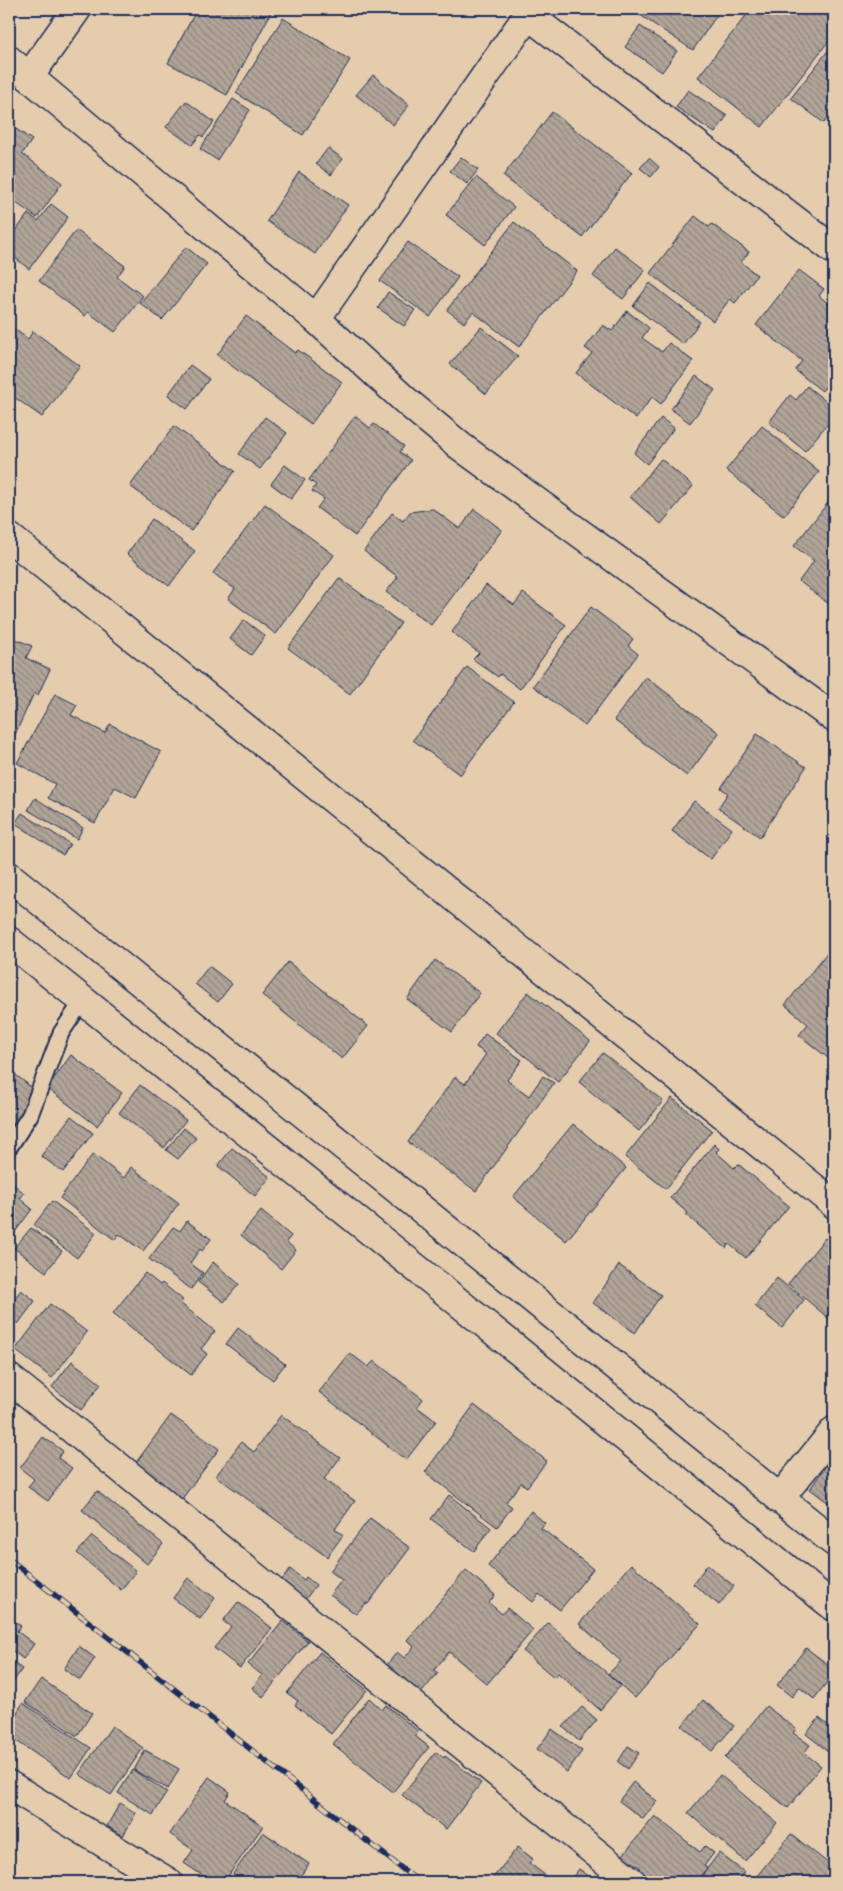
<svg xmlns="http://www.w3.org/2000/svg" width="843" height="1891" font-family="Caveat,sans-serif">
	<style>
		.building { fill: url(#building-back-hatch); stroke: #1b2f5e }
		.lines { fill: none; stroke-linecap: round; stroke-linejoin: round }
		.service-casing { stroke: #1b2f5e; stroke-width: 19 }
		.minor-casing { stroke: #1b2f5e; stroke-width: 31 }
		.service { stroke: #e4ccac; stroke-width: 15 }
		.minor { stroke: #e4ccac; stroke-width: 28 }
		.rail-casing { stroke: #1b2f5e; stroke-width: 5.5 }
		.rail { stroke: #e4ccac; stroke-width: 4; stroke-dasharray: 11; stroke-linecap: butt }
	</style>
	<defs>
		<pattern id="building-back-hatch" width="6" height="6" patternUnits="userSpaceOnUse" patternTransform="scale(1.25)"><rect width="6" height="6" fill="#b2a598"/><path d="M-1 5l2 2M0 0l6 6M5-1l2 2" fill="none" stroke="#90877f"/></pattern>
	</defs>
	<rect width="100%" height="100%" fill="#e4ccac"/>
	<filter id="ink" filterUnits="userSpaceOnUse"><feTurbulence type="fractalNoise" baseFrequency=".02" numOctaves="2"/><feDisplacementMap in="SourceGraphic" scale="10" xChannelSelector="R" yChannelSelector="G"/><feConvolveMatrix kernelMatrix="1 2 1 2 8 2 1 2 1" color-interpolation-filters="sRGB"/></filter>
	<g filter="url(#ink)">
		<path class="building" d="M197 9H273L227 95 168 63Z
			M631 9H721L693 50Z
			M751 9H834V34L762 127 698 77Z
			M283 18 350 60 303 135 236 93Z
			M640 26 677 51 662 72 625 47Z
			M834 43V110L824 123 791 98Z
			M373 75 409 105 393 125 356 95Z
			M688 90 727 116 715 133 676 107Z
			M233 99 250 110 217 160 200 149Z
			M186 101 214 122 203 137 200 135 192 145 166 127Z
			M552 112 632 173 582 237 503 176Z
			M16 129 32 140 22 154 62 183 37 218 15 202 9 211V134L11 136Z
			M328 148 343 159 331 175 316 164Z
			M461 157 478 170 467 184 450 171Z
			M649 158 659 167 651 177 640 168Z
			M299 172 348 205 315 254 267 221Z
			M476 177 514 207 485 245 446 215Z
			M51 204 68 217 29 269 9 253V240L28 214 38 221Z
			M695 216 709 227 712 224 749 252 741 262 757 275 735 303 730 299 713 321 650 273Z
			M514 222 577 271 519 347 473 312 464 323 447 310Z
			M76 230 125 266 117 277 143 296 115 332 88 312 85 316 39 281Z
			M408 242 458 277 430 317 380 281Z
			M186 247 207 264 162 320 140 303Z
			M615 247 645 270 623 299 593 276Z
			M799 270 824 289 819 296 834 308V375L822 391 795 370 802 361 756 325Z
			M650 283 700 322 683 344 633 306Z
			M388 292 415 310 404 326 378 308Z
			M627 311 649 328 642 338 662 352 669 343 693 361 661 404 652 397 636 419 576 373 592 353 585 348 603 325 612 331Z
			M246 316 295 353 298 350 342 382 311 424 217 355Z
			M9 325 28 339 33 331 80 366 42 417 10 394 9 395Z
			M481 327 518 356 486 394 450 364Z
			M190 365 209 379 187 409 168 395Z
			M696 376 715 390 690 423 671 409Z
			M807 386 834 408V416L805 451 769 422 790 395 796 400Z
			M355 416 370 428 374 424 404 446 400 452 411 460 355 536 317 508 324 499 312 491 316 485 309 480Z
			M265 417 287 433 260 469 239 454Z
			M661 418 674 428 647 464 634 453Z
			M174 426 235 471 191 531 130 486Z
			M762 426 819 472 784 516 726 470Z
			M661 459 693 486 661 524 630 497Z
			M285 465 305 480 291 499 271 484Z
			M834 495V608L799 581 814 561 794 546Z
			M265 504 334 555 276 634 228 599 235 589 213 573Z
			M433 509 460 529 474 509 502 530 431 625 386 592 398 577 364 551 392 513 403 521 410 512Z
			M152 519 195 551 169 586 127 554Z
			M339 578 401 623 350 694 288 648Z
			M486 585 514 605 523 593 566 625 520 689 500 674 498 677 473 659 479 653 452 632Z
			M591 607 633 639 628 646 638 654 585 726 533 686Z
			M244 620 265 636 251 655 230 639Z
			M9 636 32 646 26 658 50 669 38 695 34 693 12 741 9 739Z
			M467 667 514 702 460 775 413 740Z
			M646 677 719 733 687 776 614 720Z
			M55 694 77 705 71 715 105 733 110 724 161 752 136 798 115 787 95 823 48 798 55 784 17 763Z
			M757 734 806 767 760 837 718 808 728 793 721 788Z
			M35 798 83 828 77 839 28 810Z
			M694 801 732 829 711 859 672 831Z
			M22 813 70 844 63 855 15 823Z
			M834 944V1050L828 1058 799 1035 808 1024 785 1005Z
			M435 960 480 993 452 1032 407 999Z
			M288 962 368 1026 342 1059 262 995Z
			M209 966 232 984 218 1002 195 984Z
			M528 992 590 1041 558 1082 496 1033Z
			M485 1034 522 1060 507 1080 529 1096 543 1076 554 1083 476 1191 408 1142 455 1077 465 1084 486 1054 476 1047Z
			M603 1053 663 1101 639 1131 579 1082Z
			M71 1055 122 1093 97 1126 47 1088Z
			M9 1070 38 1092 9 1130Z
			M140 1085 186 1120 164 1148 119 1113Z
			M672 1098 712 1130 666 1189 625 1157Z
			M71 1116 93 1133 63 1172 41 1156Z
			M834 1123V1136L828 1131Z
			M573 1124 626 1168 566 1241 513 1197Z
			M184 1128 196 1138 178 1159 166 1150Z
			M714 1144 719 1149 716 1152 734 1168 738 1164 789 1206 746 1258 729 1244 726 1248 686 1215 688 1213 670 1198Z
			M232 1148 270 1177 255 1196 218 1166Z
			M93 1154 124 1178 131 1167 179 1203 143 1251 119 1234 115 1240 60 1198Z
			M9 1181 24 1193 20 1199 32 1209 9 1240Z
			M52 1201 96 1233 77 1258 34 1225Z
			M261 1211 291 1236 286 1242 296 1250 281 1269 241 1235Z
			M187 1221 211 1239 202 1251 200 1249 190 1263 203 1273 191 1289 149 1259 173 1227 180 1231Z
			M31 1228 62 1251 46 1272 14 1248Z
			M825 1238 834 1246V1323L788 1284Z
			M213 1262 239 1284 224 1302 198 1282Z
			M619 1265 661 1295 635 1333 593 1303Z
			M145 1273 160 1285 162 1283 183 1300 180 1303 215 1331 201 1349 207 1354 191 1375 113 1313Z
			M777 1278 804 1300 782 1328 755 1306Z
			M21 1290 35 1301 18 1324 9 1317V1306Z
			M50 1304 87 1332 52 1378 15 1350Z
			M238 1328 285 1364 273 1380 226 1344Z
			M350 1353 368 1367 374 1361 423 1399 417 1407 436 1421 406 1460 319 1392Z
			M72 1361 101 1384 81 1410 52 1387Z
			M474 1405 547 1461 527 1487 521 1483 506 1502 512 1507 497 1527 425 1472Z
			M171 1415 219 1449 176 1507 129 1472Z
			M281 1415 340 1458 324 1479 355 1501 335 1529 343 1535 327 1557 216 1476 241 1442 254 1452Z
			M43 1437 63 1451 58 1458 72 1468 48 1501 28 1487 34 1479 20 1468Z
			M829 1461 834 1465V1507L810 1489Z
			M97 1491 163 1544 147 1564 82 1510Z
			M449 1495 491 1528 474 1551 431 1519Z
			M531 1511 545 1523 541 1528 593 1569 560 1610 539 1594 533 1602 488 1566Z
			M370 1518 410 1548 368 1604 366 1603 356 1614 330 1595 342 1580 330 1571Z
			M92 1536 136 1571 121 1590 77 1553Z
			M631 1564 700 1624 635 1698 608 1674 621 1661 579 1624Z
			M707 1565 734 1586 719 1605 693 1584Z
			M290 1569 304 1580 306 1577 316 1585 301 1605 277 1587Z
			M466 1570 495 1595 489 1603 502 1614 507 1608 533 1630 487 1684 449 1652 434 1670 438 1673 417 1698 383 1670 397 1652 404 1658 414 1647 407 1640Z
			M188 1578 215 1598 200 1619 173 1598Z
			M238 1602 272 1628 240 1668 214 1648 231 1627 223 1621Z
			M9 1617 21 1626 17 1631 34 1644 23 1659 9 1648Z
			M283 1621 308 1641 263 1697 252 1688 262 1675 248 1664Z
			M548 1623 621 1685 600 1710 558 1673 554 1677 523 1651Z
			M79 1646 95 1658 80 1680 64 1669Z
			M806 1648 834 1669V1673L814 1699 799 1687 792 1697 777 1685Z
			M320 1652 367 1690 331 1734 295 1705 298 1701 287 1693Z
			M9 1660 22 1669 9 1688Z
			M41 1679 92 1713 77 1736 25 1702Z
			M369 1698 382 1710 386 1705 419 1732 415 1736 429 1747 393 1792 333 1744Z
			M703 1700 734 1726 712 1751 682 1726Z
			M23 1703 91 1748 71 1778 9 1736V1725Z
			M766 1706 796 1729 793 1733 810 1745 804 1753 821 1766 788 1808 725 1758Z
			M582 1707 597 1720 579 1741 563 1727Z
			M819 1718 834 1730V1753L833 1755 806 1734Z
			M112 1726 143 1748 111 1795 79 1774Z
			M552 1729 582 1751 567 1772 537 1749Z
			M628 1746 639 1753 628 1769 618 1762Z
			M145 1750 179 1769 168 1789 134 1770Z
			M436 1752 444 1758 445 1756 481 1783 446 1829 402 1795Z
			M133 1770 167 1792 153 1815 118 1793Z
			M720 1775 777 1823 745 1861 688 1813Z
			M209 1777 230 1792 225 1800 263 1826 224 1882H212L184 1863 193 1850 170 1834Z
			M633 1782 657 1801 643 1819 619 1801Z
			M120 1803 136 1813 123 1836 107 1826Z
			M655 1816 700 1852 705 1846 714 1853 704 1866 707 1868 695 1882H644L635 1875 641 1868 633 1862 627 1869 618 1861Z
			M263 1832 309 1864 296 1882H244L233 1874Z
			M791 1834 834 1868V1882H752Z
			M518 1847 533 1859 529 1863 554 1882H496L492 1879Z
			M719 1853 744 1872 736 1882H697Z
			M579 1869 597 1882H569Z"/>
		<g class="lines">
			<g class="service-casing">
				<path id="service" d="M10 1146 30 1115 61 1033 83 1000"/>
			</g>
			<g class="minor-casing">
				<path id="minor" d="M528 15 834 250
					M9 60 316 319 406 401 460 446 834 718
					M29 77 77 9
					M316 319 532 9
					M9 537 834 1204
					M9 876 834 1542
					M9 941 436 1284 834 1607
					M9 1378 632 1882
					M779 1499 834 1431
					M9 1785 168 1882"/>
			</g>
			<use href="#service" class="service"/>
			<use href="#minor" class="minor"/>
			<g class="rail-casing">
				<path id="rail" d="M9 1559 419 1882"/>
			</g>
			<use href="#rail" class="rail"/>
		</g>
	</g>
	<rect width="843" height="1891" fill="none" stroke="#e4ccac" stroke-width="30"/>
	<rect x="15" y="15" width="813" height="1861" fill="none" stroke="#1b2f5e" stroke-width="2" filter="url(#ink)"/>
</svg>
